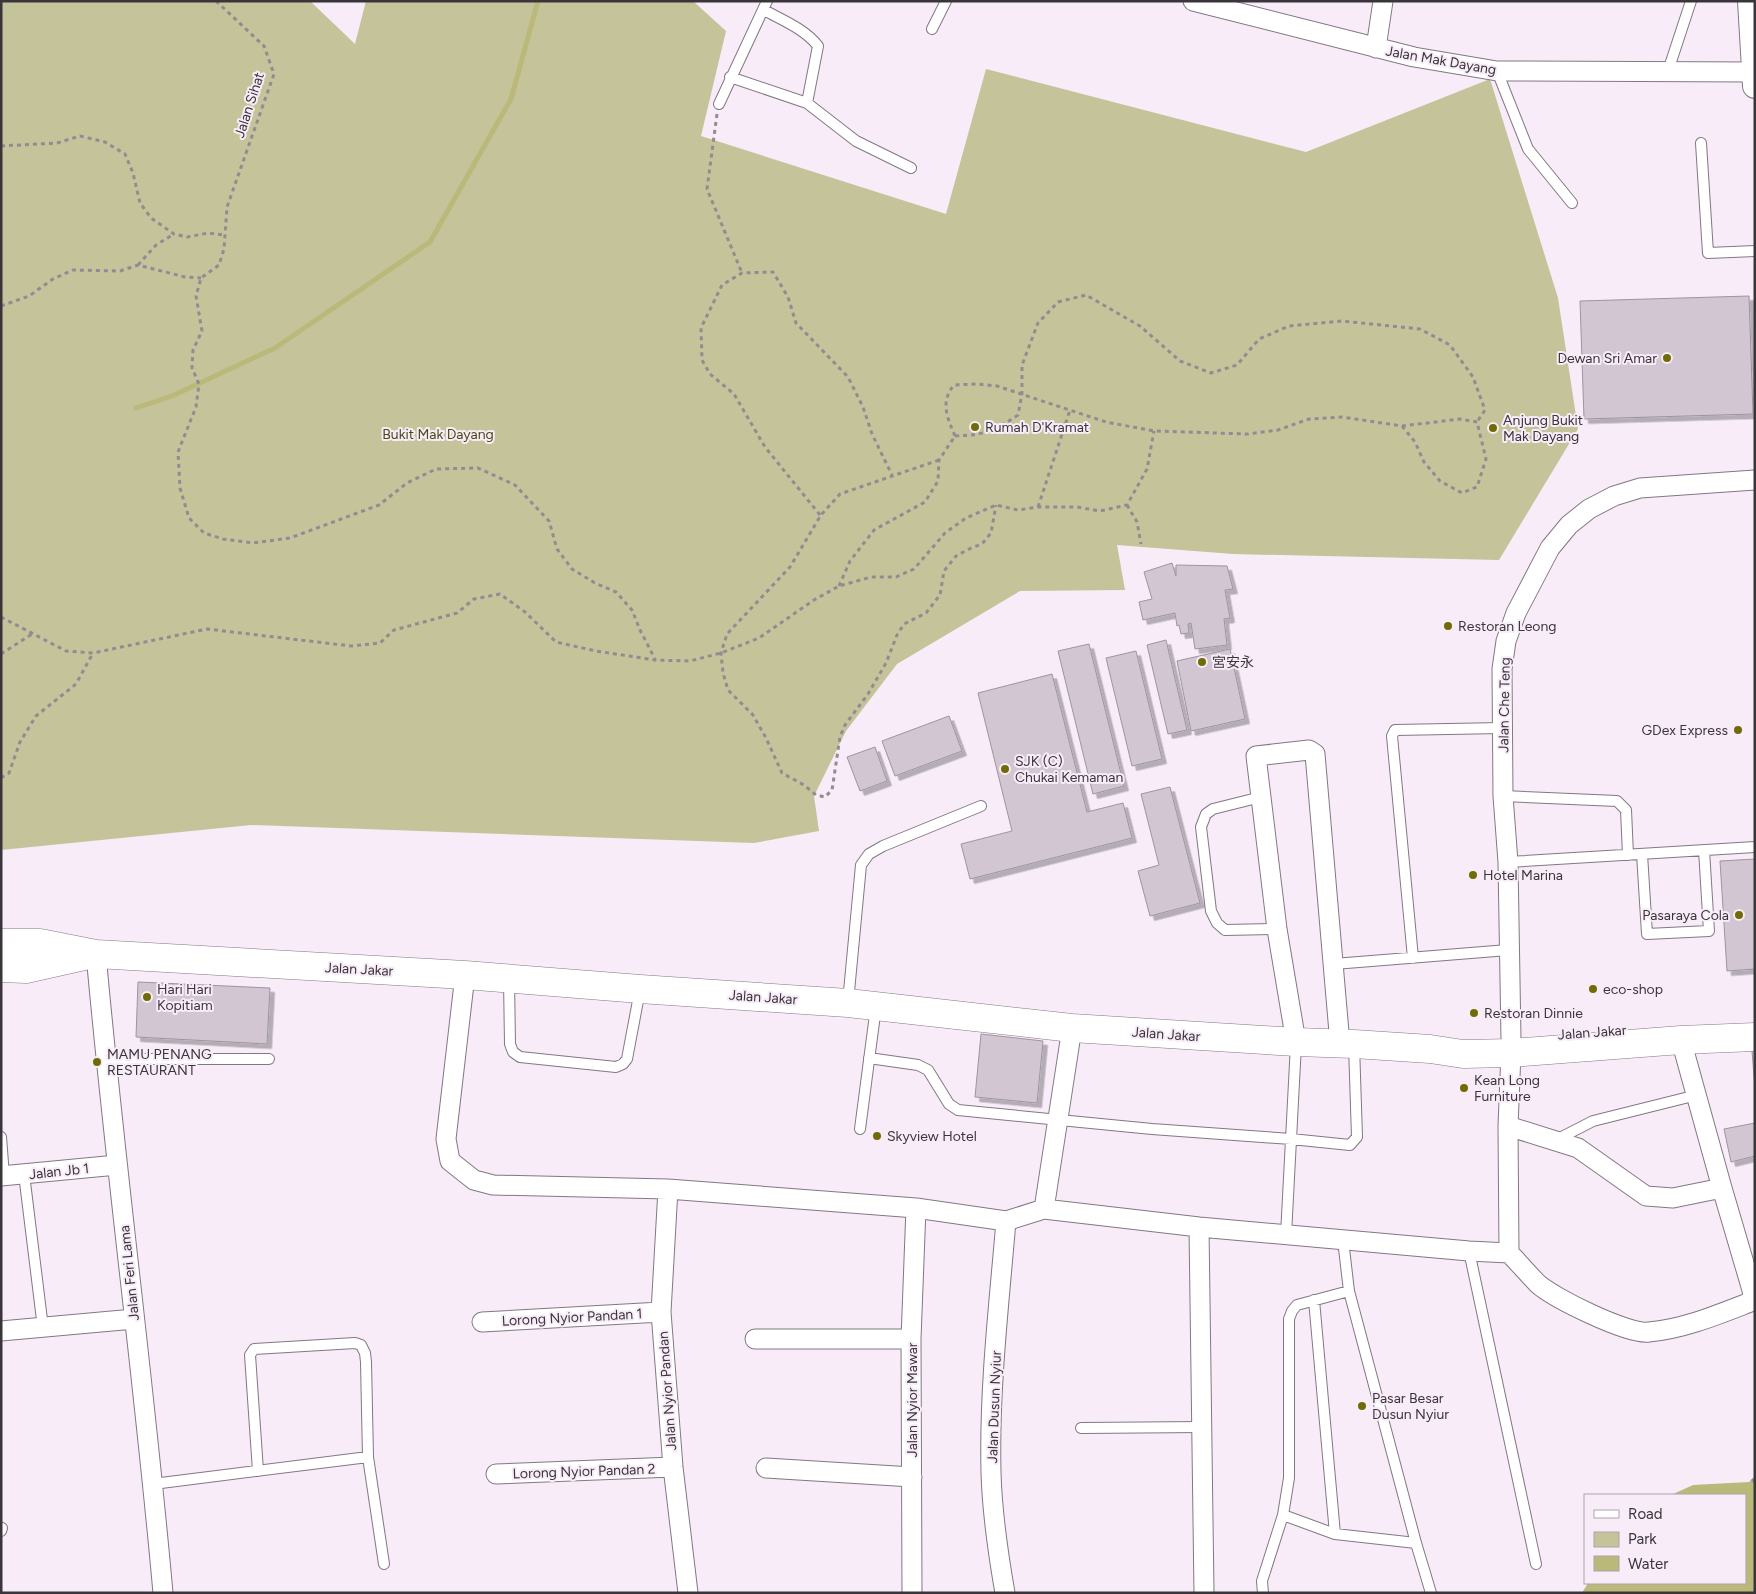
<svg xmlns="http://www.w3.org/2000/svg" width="1756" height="1594" font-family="Figtree,'Noto Sans SC',sans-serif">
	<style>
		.green { fill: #c4c39a }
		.water { fill: #bbb97a }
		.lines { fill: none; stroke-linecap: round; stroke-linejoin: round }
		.stream { stroke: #bbb97a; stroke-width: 5 }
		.building { fill: #d1c6d2; stroke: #9e949f; filter: url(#shadow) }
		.service-casing { stroke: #827883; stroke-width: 12 }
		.minor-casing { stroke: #827883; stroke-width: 21 }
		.tertiary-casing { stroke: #827883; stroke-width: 26 }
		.secondary-casing { stroke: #827883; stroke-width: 29 }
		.path { stroke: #938b93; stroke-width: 3; stroke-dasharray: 4 4; stroke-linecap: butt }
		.service { stroke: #fff; stroke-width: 10 }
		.minor { stroke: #fff; stroke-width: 19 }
		.tertiary { stroke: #fff; stroke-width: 24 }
		.secondary { stroke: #fff; stroke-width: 28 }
		.poi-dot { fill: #706b07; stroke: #f7ecf8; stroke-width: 2 }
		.labels { text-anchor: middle; stroke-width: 4; stroke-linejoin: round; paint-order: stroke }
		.street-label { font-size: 14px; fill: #3a353a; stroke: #f7ecf8 }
		.poi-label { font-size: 14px; fill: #3a353a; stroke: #f7ecf8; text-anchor: start }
		.park-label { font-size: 14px; fill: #4b4918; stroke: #f7ecf8 }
	</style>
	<defs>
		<filter id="shadow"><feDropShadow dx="4.5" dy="4.5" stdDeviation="0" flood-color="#0004"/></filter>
	</defs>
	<rect width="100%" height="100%" fill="#f7ecf8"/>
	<path class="green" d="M1 1H310L355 44 366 1H693L726 31 701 136 946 214 986 69 1306 152 1490 79 1558 298 1578 429 1499 560 1233 554 1117 545 1125 590 1020 591 897 664 846 731 814 796 819 831 754 843 251 825 1 850Z"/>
	<path class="water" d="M1755 1476V1593H1582L1588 1583H1745V1495H1671L1693 1485 1749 1482Z"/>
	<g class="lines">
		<path class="stream" d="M136 408 172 396 275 348 430 242 511 99 538 1"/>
	</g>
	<path class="building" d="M1749 296 1753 414 1584 419 1580 301Z
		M1172 563 1176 576V565L1227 566 1233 589 1225 590 1230 618 1224 619 1227 645 1195 649 1191 623 1188 624 1189 633 1181 634 1179 625 1177 626 1175 613 1143 620 1139 602 1152 599 1144 572Z
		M1166 640 1187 730 1168 734 1147 645Z
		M1089 644 1124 786 1093 794 1058 651Z
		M1230 649 1245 719 1191 731 1177 661Z
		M1136 651 1162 759 1132 766 1106 658Z
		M1052 674 1087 812 1123 803 1132 838 970 879 961 844 1012 831 978 693Z
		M949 716 962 751 895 776 882 741Z
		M875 747 887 781 860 791 847 757Z
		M1170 787 1200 903 1150 916 1138 871 1159 865 1141 794Z
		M1755 859V969L1727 971 1720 861Z
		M138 982 270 988 267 1044 136 1037Z
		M981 1034 1043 1041 1037 1103 975 1097Z
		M1752 1051H1755V1089Z
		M1755 1123V1156L1731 1162 1724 1129Z"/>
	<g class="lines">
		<g class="service-casing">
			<path id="service" d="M764 10C782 20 805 29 818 46L807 103
				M932 29 946 1
				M1497 71 1528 149 1572 203
				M1668 71 1691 1
				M730 77 807 103 856 141 911 168
				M719 104 767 1
				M1701 143 1708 253 1755 251
				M1503 796 1617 801 1626 810 1628 855
				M1261 797 1213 809 1206 814 1201 827 1211 911 1217 923 1225 930 1277 929
				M1642 854 1647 934 1709 931 1704 850
				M1508 862 1755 847
				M1413 958 1392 736 1395 730 1502 728
				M1334 964 1508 950
				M509 979 510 1044 513 1052 520 1057 616 1067 623 1064 627 1059 640 990
				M848 1002 861 865 869 854 883 846 981 806
				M869 1058 918 1065 928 1070 949 1104 958 1110 1152 1129 1291 1139 1350 1145 1357 1137 1354 1045
				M105 1059H269
				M860 1129 876 1007
				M1 1137 4 1176
				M1556 1140 1593 1121 1697 1095
				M24 1174 43 1328
				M1286 1235 1296 1044
				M1343 1240 1349 1291 1416 1543 1431 1593
				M1469 1251 1536 1564
				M1314 1300 1335 1534
				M1081 1428 1202 1427
				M258 1471 250 1355 254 1349 355 1343 361 1345 365 1353 366 1362 368 1457 384 1564
				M153 1484 368 1457
				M1283 1515 1335 1534 1416 1543
				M1 1531 2 1528
				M1263 1593 1262 1581 1283 1515 1289 1478V1319L1292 1311 1297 1305 1349 1291"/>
		</g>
		<g class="minor-casing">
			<path id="minor" d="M1193 1 1414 57 1497 71 1754 72
				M1376 48 1383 1
				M96 954C115 1167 144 1379 163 1593
				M465 975 446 1139 450 1161 474 1180 493 1185 668 1189 916 1208 1006 1221 1044 1209 1199 1227 1469 1251 1509 1253
				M1511 1039 1508 862 1503 796 1502 669 1506 641 1516 613 1550 548 1569 525 1589 509 1614 496 1640 488 1755 480
				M1296 1042 1277 929 1256 756 1309 750 1315 754 1340 1044
				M1511 1053 1508 1126 1509 1253C1519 1263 1528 1274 1538 1284 1554 1298 1628 1335 1649 1332 1683 1329 1717 1315 1748 1303L1753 1298 1752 1290 1722 1188
				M1508 1126 1578 1148 1646 1196 1673 1198 1722 1188 1681 1040
				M1 1176 117 1165
				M668 1189 661 1312 673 1467 688 1593
				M1044 1209 1072 1028
				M1199 1227 1204 1593
				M482 1322 661 1312
				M1 1331 134 1319
				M755 1339H911
				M766 1468 912 1477
				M496 1474 673 1467
				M912 1593 911 1339 916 1208
				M1005 1593C998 1553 992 1512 991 1472 989 1388 999 1305 1006 1221"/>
		</g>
		<g class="tertiary-casing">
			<path id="tertiary" d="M1750 1 1755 86"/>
		</g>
		<g class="secondary-casing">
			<path id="secondary" d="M1 943H40L96 954 465 975 640 989 848 1003 1072 1028 1296 1042 1354 1044 1430 1049 1463 1054 1511 1053 1681 1040 1755 1037
				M1 968 26 969 84 956"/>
		</g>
		<path class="path" d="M216 1 264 46 274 74 227 207 224 249 219 265 201 278 196 296 202 331 193 350 192 368 199 384 196 407 178 452 180 488 189 518 204 533 223 539 253 543 290 538 379 505 407 483 436 469 478 468 515 485 549 521 557 549 572 569 595 583 616 592 632 610 640 630 655 659
			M717 114 707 189 742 273
			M1 146 57 143 80 136 105 142 125 154 133 173 140 203 151 218 174 234 187 237 208 233 225 235
			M138 265 156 245 174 234
			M1 306 29 296 53 279 73 270 120 271 138 265 185 277 201 278
			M1402 426 1415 442 1424 462 1440 481 1462 493 1477 487 1486 459 1477 422
			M955 436C985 435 994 431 1018 415L1022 394V365L1038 323 1058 302 1086 295 1140 326 1180 361 1211 373 1237 365 1259 339 1289 326 1342 321 1420 329 1450 345 1473 377 1485 410 1477 422
			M955 436C947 417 940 402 954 385L976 384 997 386 1106 422 1154 431 1248 434 1278 430 1309 419 1342 417 1402 426 1460 419 1477 422
			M939 460 840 494 821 515 790 567 727 634 721 653 723 673 728 690 753 715 766 738 782 773 804 785 816 795 825 797 832 790 840 737 845 725 868 694 886 663 897 635 904 624 926 613 940 595 944 571 956 556 971 548 982 544 991 533 996 505
			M1127 505 1137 522 1141 544
			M1038 507 1070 410
			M820 515 765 447 734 394 710 374 702 360 701 328 722 285 742 273 773 272 788 297 796 323 848 377 863 407 872 434 892 475
			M839 586 850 561 874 530 925 502 938 481 939 460 955 436
			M1 617 66 651 93 653 207 629 351 646 380 643 394 630 457 613 474 599 500 594 525 612 556 642 596 651 655 660 690 661 721 653 759 638 814 600 839 586 871 577H896L914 569 945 533 966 518 996 505 1018 510 1038 507H1077L1100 511 1127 505 1147 469 1154 431
			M1 654 32 634
			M1 778 9 773 20 742 36 716 76 684 93 653
			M1752 1479 1755 1483"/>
		<use href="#service" class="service"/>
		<use href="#minor" class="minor"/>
		<use href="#tertiary" class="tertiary"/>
		<use href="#secondary" class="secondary"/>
	</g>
	<g class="poi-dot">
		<circle cx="1667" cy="358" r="5"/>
		<circle cx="975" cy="427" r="5"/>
		<circle cx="1493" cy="428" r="5"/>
		<circle cx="1448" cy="626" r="5"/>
		<circle cx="1202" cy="662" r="5"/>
		<circle cx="1738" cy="730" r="5"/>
		<circle cx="1005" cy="769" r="5"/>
		<circle cx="1473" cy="875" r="5"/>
		<circle cx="1739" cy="915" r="5"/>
		<circle cx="1593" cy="989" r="5"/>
		<circle cx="147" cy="997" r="5"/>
		<circle cx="1474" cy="1013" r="5"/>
		<circle cx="97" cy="1062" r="5"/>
		<circle cx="1464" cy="1088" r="5"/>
		<circle cx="877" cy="1136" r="5"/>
		<circle cx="1362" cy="1406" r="5"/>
	</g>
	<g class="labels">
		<g class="street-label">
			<text transform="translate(1441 60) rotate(10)" y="5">Jalan Mak Dayang</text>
			<text transform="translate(249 105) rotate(-72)" y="5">Jalan Sihat</text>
			<text transform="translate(1504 705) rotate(-89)" y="5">Jalan Che Teng</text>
			<text transform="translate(359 969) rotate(3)" y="5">Jalan Jakar</text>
			<text transform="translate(763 997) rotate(4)" y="5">Jalan Jakar</text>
			<text transform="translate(1592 1032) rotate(-4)" y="5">Jalan Jakar</text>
			<text transform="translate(1166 1034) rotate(4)" y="5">Jalan Jakar</text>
			<text transform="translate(59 1171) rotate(-6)" y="5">Jalan Jb 1</text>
			<text transform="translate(129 1273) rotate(-96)" y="5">Jalan Feri Lama</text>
			<text transform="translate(572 1317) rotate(-3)" y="5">Lorong Nyior Pandan 1</text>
			<text transform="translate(667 1391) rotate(-94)" y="5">Jalan Nyior Pandan</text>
			<text transform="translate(912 1400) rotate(-90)" y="5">Jalan Nyior Mawar</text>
			<text transform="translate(994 1407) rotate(-88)" y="5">Jalan Dusun Nyiur</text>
			<text transform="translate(584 1471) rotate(-2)" y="5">Lorong Nyior Pandan 2</text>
		</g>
		<g class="poi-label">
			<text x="1657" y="363" text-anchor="end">Dewan Sri Amar</text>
			<text x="1503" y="425">Anjung Bukit<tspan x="1503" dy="16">Mak Dayang</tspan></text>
			<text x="985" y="432">Rumah D'Kramat</text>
			<text x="1458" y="631">Restoran Leong</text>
			<text x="1212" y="667">宮安永</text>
			<text x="1728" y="735" text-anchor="end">GDex Express</text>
			<text x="1015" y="766">SJK (C)<tspan x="1015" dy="16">Chukai Kemaman</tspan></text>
			<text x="1483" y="880">Hotel Marina</text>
			<text x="1729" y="920" text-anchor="end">Pasaraya Cola</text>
			<text x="157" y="994">Hari Hari<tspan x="157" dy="16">Kopitiam</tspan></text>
			<text x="1603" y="994">eco-shop</text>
			<text x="1484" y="1018">Restoran Dinnie</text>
			<text x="107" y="1059">MAMU PENANG<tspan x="107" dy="16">RESTAURANT</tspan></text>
			<text x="1474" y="1085">Kean Long<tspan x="1474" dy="16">Furniture</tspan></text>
			<text x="887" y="1141">Skyview Hotel</text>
			<text x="1372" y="1403">Pasar Besar<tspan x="1372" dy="16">Dusun Nyiur</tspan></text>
		</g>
		<g class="park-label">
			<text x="438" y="439">Bukit Mak Dayang</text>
		</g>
	</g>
	<rect width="1756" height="1594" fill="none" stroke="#3a353a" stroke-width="5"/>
	<rect x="1584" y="1494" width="162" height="90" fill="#f7ecf8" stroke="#aba3ac"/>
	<rect x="1594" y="1510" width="25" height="8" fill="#ffffff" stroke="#aba3ac"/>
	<text x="1628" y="1519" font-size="15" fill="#3a353a">Road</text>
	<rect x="1594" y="1532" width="25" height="15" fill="#c4c39a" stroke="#aba3ac"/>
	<text x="1628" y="1544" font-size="15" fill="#3a353a">Park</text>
	<rect x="1594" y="1556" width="25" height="15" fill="#bbb97a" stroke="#aba3ac"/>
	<text x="1628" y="1569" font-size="15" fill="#3a353a">Water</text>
</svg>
